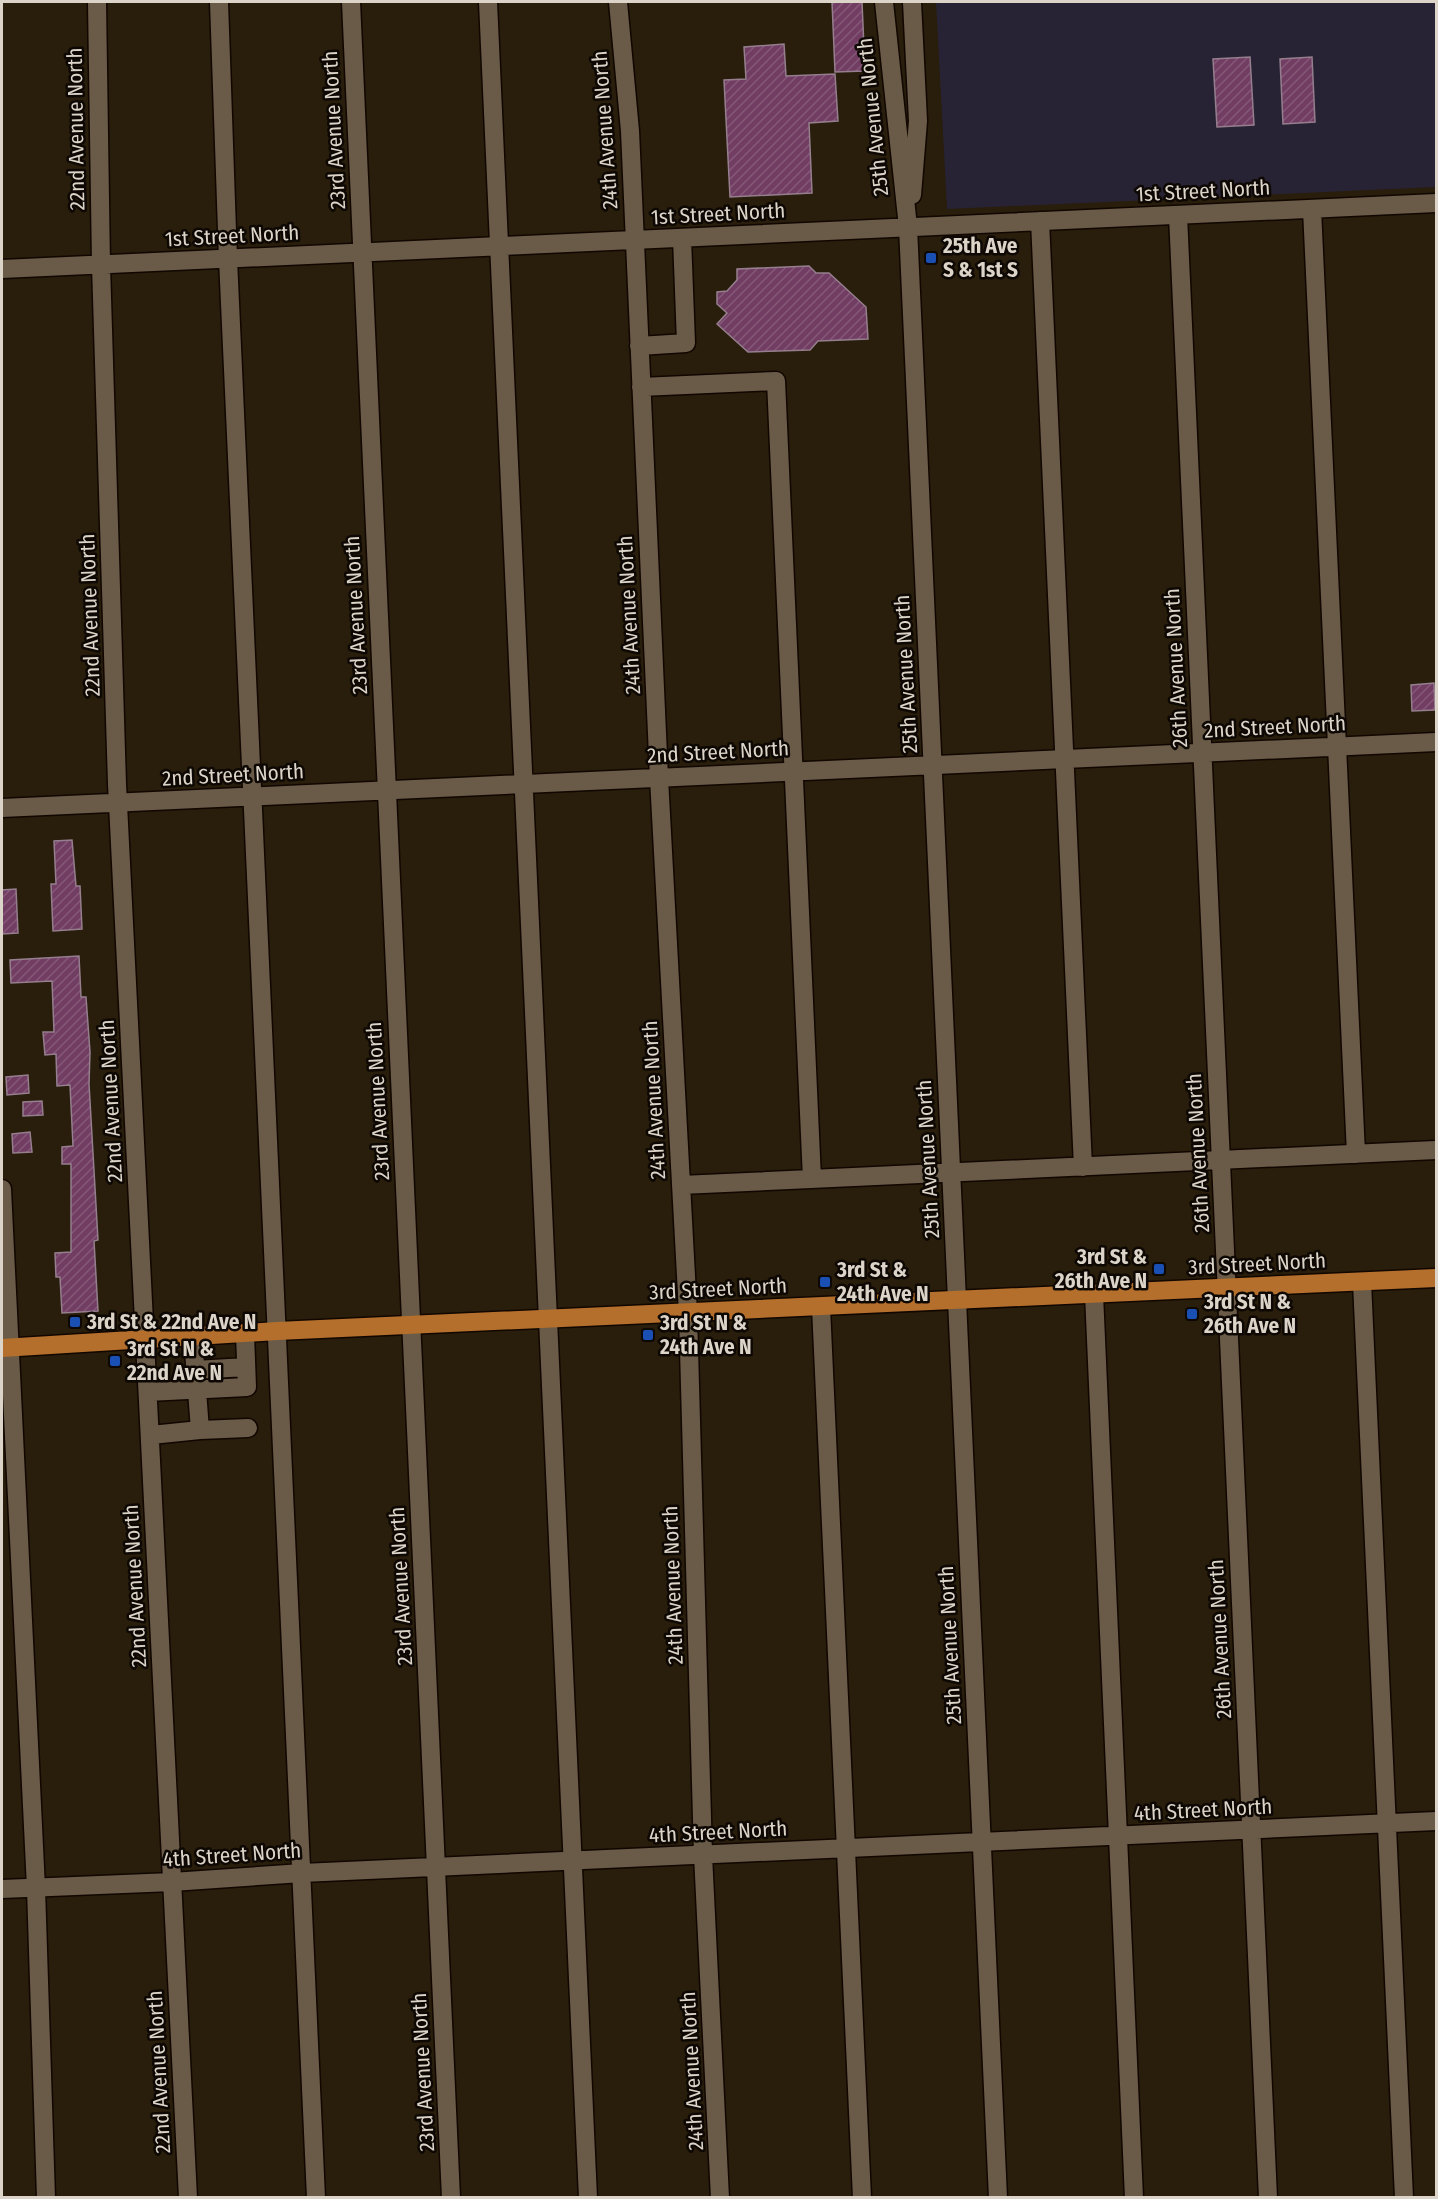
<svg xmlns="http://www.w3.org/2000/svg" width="1438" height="2199" font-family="'Fira Sans Condensed',sans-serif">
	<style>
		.commercial { fill: #282334 }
		.building { fill: url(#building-hatch); stroke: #957f8e; stroke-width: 1.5 }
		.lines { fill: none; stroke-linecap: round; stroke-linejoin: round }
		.minor-casing { stroke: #110700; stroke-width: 21 }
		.major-casing { stroke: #110700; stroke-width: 21 }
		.minor { stroke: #695b48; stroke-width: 18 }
		.major { stroke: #b46f2c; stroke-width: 18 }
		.transit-dot { fill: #1a4fb4; stroke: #0d0803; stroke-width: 2 }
		.labels { text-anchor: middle; stroke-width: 5; stroke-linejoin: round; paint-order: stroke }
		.street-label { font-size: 21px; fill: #dcd4c9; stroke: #0d0803 }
		.poi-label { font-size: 21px; font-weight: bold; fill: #dcd4c9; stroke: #0d0803; text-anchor: start }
	</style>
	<defs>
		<pattern id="building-hatch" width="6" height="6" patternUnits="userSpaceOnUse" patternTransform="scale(1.5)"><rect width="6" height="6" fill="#713d63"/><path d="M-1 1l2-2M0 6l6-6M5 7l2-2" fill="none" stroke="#855878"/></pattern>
	</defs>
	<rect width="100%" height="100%" fill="#291d0b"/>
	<path class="commercial" d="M936 2H1436V187L947 209Z"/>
	<path class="building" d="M832 2H862L865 71 835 72Z
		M784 44 786 76 835 74 838 121 809 123 812 193 730 197 724 80 746 79 744 47Z
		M1250 57 1254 125 1217 127 1213 59Z
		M1312 57 1315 122 1283 124 1280 59Z
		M809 266 816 273H829L866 307 868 339 818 341 810 350 748 352 717 324 727 313 717 304V292L727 291 737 280V269Z
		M1434 683 1435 710 1412 711 1411 685Z
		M72 840 76 886H80L82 929 53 931 51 884H56L54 841Z
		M16 889 18 933 2 934V890Z
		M79 956 81 997H86L90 1052 89 1084 98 1240 94 1241 98 1311 62 1313 60 1277H56L55 1253 71 1252V1164H62V1147L73 1146 70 1085 57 1086 56 1054 45 1055 43 1032H54L52 981 11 983 10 960Z
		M28 1075 29 1093 7 1095 6 1077Z
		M42 1101 43 1115 23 1116V1102Z
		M30 1132 32 1152 13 1153 12 1134Z"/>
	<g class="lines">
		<g class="minor-casing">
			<path id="minor" d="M97 2 101 265 117 784 188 2198
				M219 2 228 259 316 2198
				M351 2 451 2198
				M488 2 588 2198
				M618 2 630 131 659 778 688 1313 703 1855 720 2198
				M884 2 908 227 998 2198
				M912 195 918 121 912 2
				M1312 209 1356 1154
				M1178 215 1268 2198
				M1040 221 1083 1167
				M2 269 1436 203
				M639 346 686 343 682 238
				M641 387 776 381 812 1179
				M2 808 1436 742
				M681 1185 1436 1150
				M2 1189 36 1888 46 2198
				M1362 1282 1404 2198
				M1094 1294 1134 2198
				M821 1307 862 2198
				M195 1370 246 1367
				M148 1392 247 1387 245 1334
				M200 1430 248 1428
				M151 1435 200 1430 193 1338
				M2 1889 172 1882 302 1873 1436 1821"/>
		</g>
		<g class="major-casing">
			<path id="major" d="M2 1348 277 1331 1436 1278"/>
		</g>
		<use href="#minor" class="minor"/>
		<use href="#major" class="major"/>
	</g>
	<g class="transit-dot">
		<rect x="925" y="252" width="12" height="12" rx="3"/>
		<rect x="1153" y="1263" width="12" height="12" rx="3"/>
		<rect x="819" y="1276" width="12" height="12" rx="3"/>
		<rect x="1186" y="1308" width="12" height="12" rx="3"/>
		<rect x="69" y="1316" width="12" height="12" rx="3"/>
		<rect x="642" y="1329" width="12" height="12" rx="3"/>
		<rect x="109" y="1355" width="12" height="12" rx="3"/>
	</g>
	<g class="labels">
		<g class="street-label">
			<text transform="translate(873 117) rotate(-96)" y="7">25th Avenue North</text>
			<text transform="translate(76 129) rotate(-91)" y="7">22nd Avenue North</text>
			<text transform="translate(334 130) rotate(-93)" y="7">23rd Avenue North</text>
			<text transform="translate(605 130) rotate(-94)" y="7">24th Avenue North</text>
			<text transform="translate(1203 191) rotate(-3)" y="7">1st Street North</text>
			<text transform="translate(718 214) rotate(-3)" y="7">1st Street North</text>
			<text transform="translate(232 236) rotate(-3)" y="7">1st Street North</text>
			<text transform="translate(90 615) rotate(-92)" y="7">22nd Avenue North</text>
			<text transform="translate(356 615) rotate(-93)" y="7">23rd Avenue North</text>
			<text transform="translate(629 615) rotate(-93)" y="7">24th Avenue North</text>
			<text transform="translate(1176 668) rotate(-93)" y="7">26th Avenue North</text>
			<text transform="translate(906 674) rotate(-93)" y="7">25th Avenue North</text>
			<text transform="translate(1275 727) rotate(-3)" y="7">2nd Street North</text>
			<text transform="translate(718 752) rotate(-3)" y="7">2nd Street North</text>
			<text transform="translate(233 775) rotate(-3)" y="7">2nd Street North</text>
			<text transform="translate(654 1100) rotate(-93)" y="7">24th Avenue North</text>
			<text transform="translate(111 1101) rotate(-93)" y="7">22nd Avenue North</text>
			<text transform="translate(378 1101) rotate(-93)" y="7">23rd Avenue North</text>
			<text transform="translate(1198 1153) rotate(-93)" y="7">26th Avenue North</text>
			<text transform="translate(928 1159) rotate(-93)" y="7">25th Avenue North</text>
			<text transform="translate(1257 1264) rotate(-3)" y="7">3rd Street North</text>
			<text transform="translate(718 1289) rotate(-3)" y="7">3rd Street North</text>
			<text transform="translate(673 1585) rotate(-92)" y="7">24th Avenue North</text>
			<text transform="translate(135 1586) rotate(-93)" y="7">22nd Avenue North</text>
			<text transform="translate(401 1586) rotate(-93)" y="7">23rd Avenue North</text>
			<text transform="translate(1220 1639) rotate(-93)" y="7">26th Avenue North</text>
			<text transform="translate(950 1645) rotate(-93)" y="7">25th Avenue North</text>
			<text transform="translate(1203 1810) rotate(-3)" y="7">4th Street North</text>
			<text transform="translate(718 1832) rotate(-3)" y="7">4th Street North</text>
			<text transform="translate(232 1855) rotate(-4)" y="7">4th Street North</text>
			<text transform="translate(692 2071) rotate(-93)" y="7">24th Avenue North</text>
			<text transform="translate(159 2072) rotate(-93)" y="7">22nd Avenue North</text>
			<text transform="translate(423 2072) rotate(-93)" y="7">23rd Avenue North</text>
		</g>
		<g class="poi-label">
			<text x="943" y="253">25th Ave<tspan x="943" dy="24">S &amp; 1st S</tspan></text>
			<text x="1147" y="1264" text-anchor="end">3rd St &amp;<tspan x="1147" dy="24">26th Ave N</tspan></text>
			<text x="837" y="1277">3rd St &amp;<tspan x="837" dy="24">24th Ave N</tspan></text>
			<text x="1204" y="1309">3rd St N &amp;<tspan x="1204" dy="24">26th Ave N</tspan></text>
			<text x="87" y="1329">3rd St &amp; 22nd Ave N</text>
			<text x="660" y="1330">3rd St N &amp;<tspan x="660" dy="24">24th Ave N</tspan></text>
			<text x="127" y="1356">3rd St N &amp;<tspan x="127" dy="24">22nd Ave N</tspan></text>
		</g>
	</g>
	<rect width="1438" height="2199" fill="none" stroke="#dcd4c9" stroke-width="6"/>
</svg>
